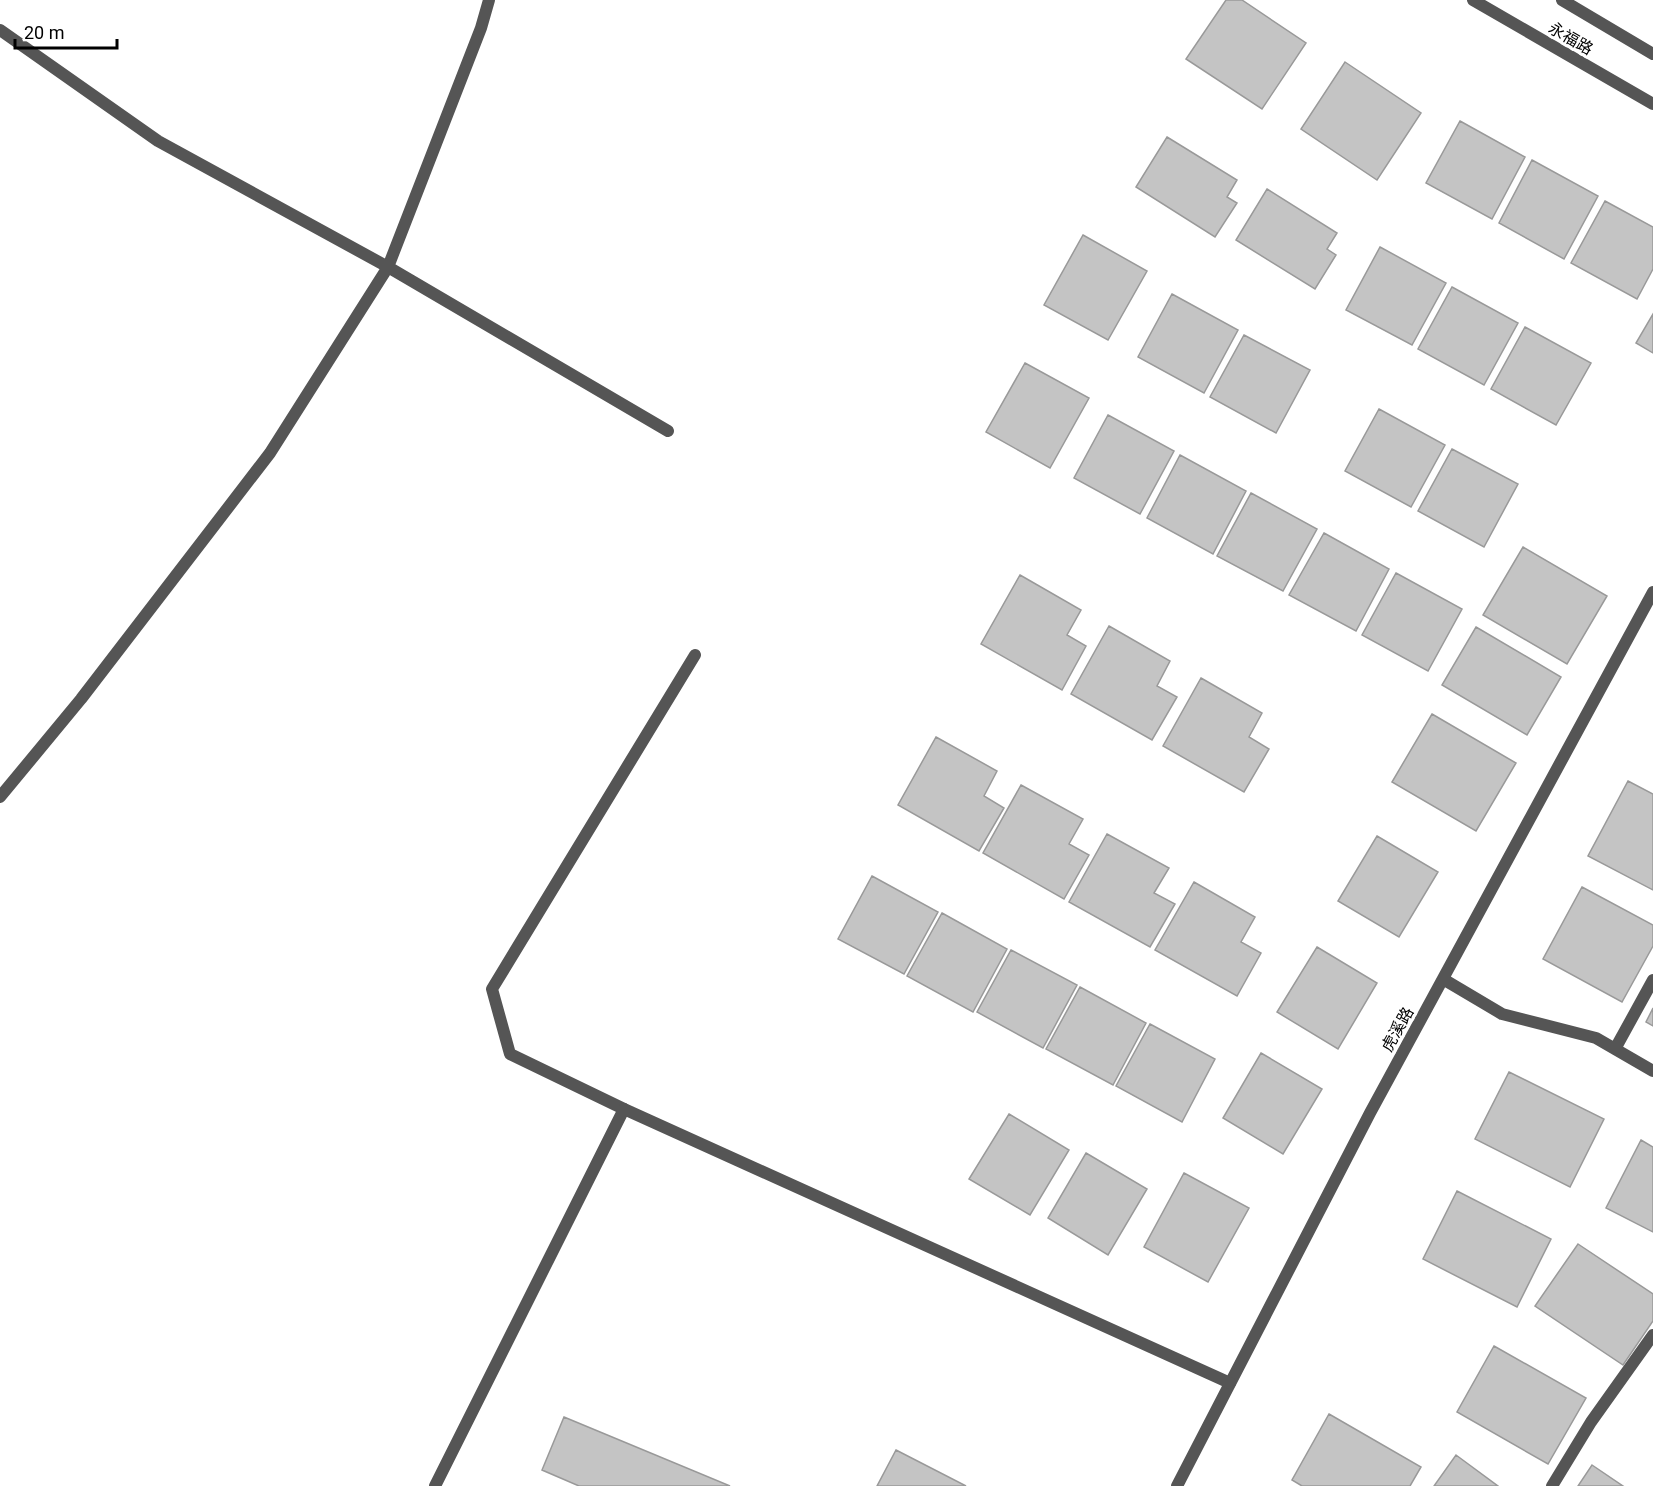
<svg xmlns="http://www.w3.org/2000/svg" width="1653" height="1486" font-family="Roboto,'Noto Sans SC',sans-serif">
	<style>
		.building { fill: #c4c4c4; stroke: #999; stroke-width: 1.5 }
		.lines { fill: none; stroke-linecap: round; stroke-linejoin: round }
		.minor { stroke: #555; stroke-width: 12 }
		.tertiary { stroke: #555; stroke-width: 12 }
		.labels { text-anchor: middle; stroke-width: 6; stroke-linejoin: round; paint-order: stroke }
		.street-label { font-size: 16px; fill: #000; stroke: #fff }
	</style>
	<rect width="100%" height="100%" fill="#fff"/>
	<path class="building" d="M1226 0H1242L1306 43 1262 109 1186 59Z
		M1345 62 1421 113 1377 180 1301 129Z
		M1460 121 1525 157 1492 219 1426 183Z
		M1167 137 1237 180 1227 197 1237 203 1215 237 1136 187Z
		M1532 160 1598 196 1564 259 1499 223Z
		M1267 189 1337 233 1327 249 1336 255 1315 289 1236 240Z
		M1605 201 1653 227V269L1637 299 1571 263Z
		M1083 235 1147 271 1108 340 1044 305Z
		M1380 247 1446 283 1412 345 1346 310Z
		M1452 287 1518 323 1484 385 1418 349Z
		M1172 294 1238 330 1204 393 1138 357Z
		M1653 314V353L1636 343Z
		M1525 327 1591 363 1556 425 1491 389Z
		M1244 335 1310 370 1276 433 1210 397Z
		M1025 363 1089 398 1050 468 986 432Z
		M1379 409 1445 445 1411 507 1345 471Z
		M1108 415 1174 451 1140 514 1074 478Z
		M1452 449 1518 484 1484 547 1418 511Z
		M1180 455 1246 491 1213 554 1147 518Z
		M1251 493 1317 529 1283 591 1217 556Z
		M1324 533 1389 569 1356 631 1289 595Z
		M1523 547 1607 596 1567 664 1483 615Z
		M1396 573 1462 609 1428 671 1362 635Z
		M1020 575 1081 610 1067 635 1086 646 1062 690 981 644Z
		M1109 626 1170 661 1157 686 1177 697 1152 740 1071 694Z
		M1476 627 1561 677 1527 735 1442 685Z
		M1201 678 1262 713 1249 737 1269 749 1244 792 1163 746Z
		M1432 714 1516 763 1476 831 1392 782Z
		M936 737 997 771 984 796 1004 808 979 851 898 805Z
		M1628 781 1653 794V890L1588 856Z
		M1021 785 1083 819 1069 844 1089 855 1064 899 983 853Z
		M1107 834 1169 868 1154 893 1175 904 1150 947 1069 902Z
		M1377 836 1438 872 1399 937 1338 901Z
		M872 876 938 912 904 974 838 939Z
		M1194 882 1255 917 1241 942 1261 953 1237 996 1155 950Z
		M1582 887 1653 925V946L1622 1002 1543 959Z
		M942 913 1007 949 973 1012 907 976Z
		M1317 947 1377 983 1338 1049 1277 1012Z
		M1011 950 1077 985 1043 1048 977 1012Z
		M1080 987 1146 1023 1113 1085 1046 1049Z
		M1653 1008V1026L1646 1022Z
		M1150 1024 1215 1059 1182 1122 1116 1086Z
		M1261 1053 1322 1089 1283 1154 1223 1118Z
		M1509 1072 1604 1119 1570 1187 1475 1139Z
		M1009 1114 1069 1150 1030 1215 969 1179Z
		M1641 1140 1653 1147V1232L1606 1208Z
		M1086 1153 1147 1189 1108 1255 1048 1218Z
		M1184 1173 1249 1208 1208 1282 1144 1247Z
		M1457 1191 1551 1239 1517 1307 1423 1259Z
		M1578 1244 1653 1294V1321L1623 1365 1535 1306Z
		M1494 1346 1586 1398 1548 1464 1457 1412Z
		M1329 1414 1421 1467 1410 1486H1302L1292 1480Z
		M564 1417 730 1486H579L542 1470Z
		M896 1450 966 1486H877Z
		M1456 1455 1498 1486H1434Z
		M1592 1465 1623 1486H1578Z"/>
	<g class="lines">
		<path class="minor" d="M0 30 158 141 388 267 668 431
			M0 797 81 699 270 453 388 267 481 28 489 0
			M1443 979 1502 1014 1596 1038 1653 1071
			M1615 1049 1653 980
			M624 1109 510 1054 492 989 695 655
			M1177 1486 1370 1113 1653 592
			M1552 1486 1591 1422 1653 1335"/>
		<path class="tertiary" d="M1473 0 1653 104
			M1562 0 1653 54
			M435 1486 624 1109 1230 1383"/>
	</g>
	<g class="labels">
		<g class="street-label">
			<text transform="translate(1571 38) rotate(30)" y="6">永福路</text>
			<text transform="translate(1397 1029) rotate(-61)" y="6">虎溪路</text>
		</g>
	</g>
	<path d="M15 39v9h102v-9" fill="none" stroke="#000000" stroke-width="3"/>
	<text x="24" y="39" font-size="18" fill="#000000" stroke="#ffffff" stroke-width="4.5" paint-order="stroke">20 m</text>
</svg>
